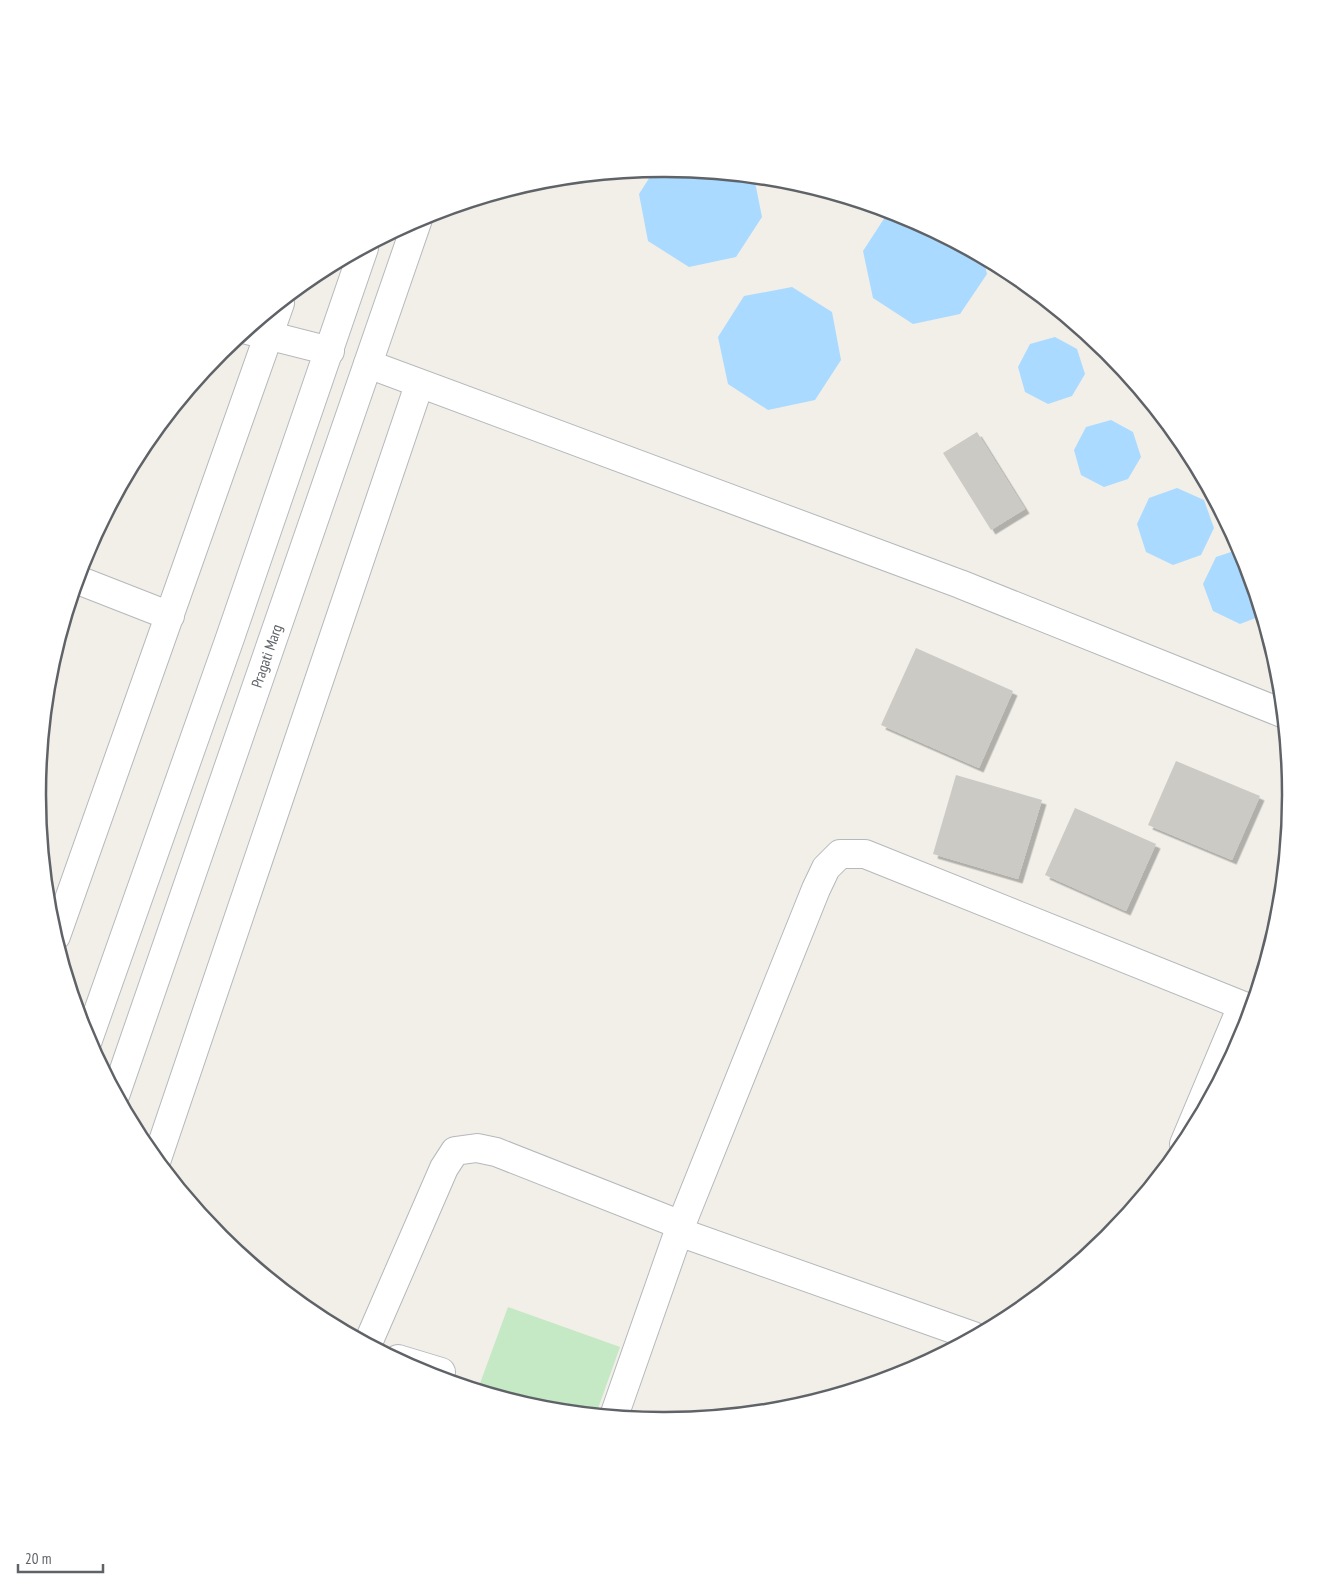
<svg xmlns="http://www.w3.org/2000/svg" width="1328" height="1589" font-family="'PT Sans Narrow',sans-serif">
	<style>
		.green { fill: #c5e8c5 }
		.water { fill: #aadaff }
		.building { fill: #cccac5; filter: url(#shadow) }
		.lines { fill: none; stroke-linecap: round; stroke-linejoin: round }
		.minor-casing { stroke: #b5b8bc; stroke-width: 30 }
		.tertiary-casing { stroke: #b5b8bc; stroke-width: 30 }
		.secondary-casing { stroke: #b6babf; stroke-width: 30 }
		.minor { stroke: #fff; stroke-width: 28 }
		.tertiary { stroke: #fff; stroke-width: 28 }
		.secondary { stroke: #fff; stroke-width: 28 }
		.labels { text-anchor: middle; stroke-width: 4.5; stroke-linejoin: round; paint-order: stroke }
		.street-label { font-size: 15px; fill: #5f6368; stroke: #fff }
		.rim { fill: none; stroke: #5f6368; stroke-width: 2.5 }
	</style>
	<defs>
		<filter id="shadow"><feDropShadow dx="4.5" dy="4.5" stdDeviation="0" flood-color="#0004"/></filter>
	</defs>
	<rect width="100%" height="100%" fill="#f1efe8"/>
	<path class="green" d="M508 1307 620 1347 596 1414 541 1409 478 1389Z"/>
	<path class="water" d="M664 168 754 177 762 217 736 257 689 267 648 241 639 194 655 169Z
		M889 211 904 216 983 258 987 274 960 314 913 324 873 298 863 251Z
		M792 287 832 312 841 360 815 400 768 410 728 384 718 337 744 296Z
		M1055 337 1077 349 1085 374 1072 396 1048 404 1025 392 1018 367 1030 344Z
		M1111 420 1133 432 1141 457 1128 479 1104 487 1081 475 1074 450 1086 427Z
		M1177 488 1204 500 1214 528 1201 555 1173 565 1146 552 1137 524 1149 498Z
		M1240 549 1261 616 1240 624 1213 611 1203 584 1216 557Z"/>
	<path class="building" d="M977 432 1025 509 991 530 943 453Z
		M916 648 1013 691 979 768 881 725Z
		M1176 761 1260 796 1232 860 1148 825Z
		M956 775 1042 800 1018 879 933 854Z
		M1075 808 1156 844 1126 911 1045 875Z"/>
	<g class="lines">
		<g class="minor-casing">
			<path id="minor" d="M247 330 330 351
				M78 580 170 616
				M56 936 280 303
				M1184 1144 1242 1006
				M157 1159 419 385
				M679 1232 973 1336
				M368 1343 444 1168 455 1151 477 1148 496 1152 681 1225
				M398 1359 441 1372
				M614 1416 681 1225 816 889 826 868 840 854H865L1251 1009"/>
		</g>
		<g class="tertiary-casing">
			<path id="tertiary" d="M368 364 960 584 1282 713"/>
		</g>
		<g class="secondary-casing">
			<path id="secondary" d="M88 1040 230 638 364 248
				M116 1093 418 219"/>
		</g>
		<use href="#minor" class="minor"/>
		<use href="#tertiary" class="tertiary"/>
		<use href="#secondary" class="secondary"/>
	</g>
	<g class="labels">
		<g class="street-label">
			<text transform="translate(267 656) rotate(-71)" y="5">Pragati Marg</text>
		</g>
	</g>
	<path d="M0 0H1328V1589H0ZM663 177H665A617 617 0 0 1 1282 794V795A617 617 0 0 1 665 1412H663A617 617 0 0 1 46 795V794A617 617 0 0 1 663 177Z" fill="#fff" fill-rule="evenodd"/>
	<path class="rim" d="M663 177H665A617 617 0 0 1 1282 794V795A617 617 0 0 1 665 1412H663A617 617 0 0 1 46 795V794A617 617 0 0 1 663 177Z"/>
	<path d="M18 1564v8h85v-8" fill="none" stroke="#5f6368" stroke-width="2.5"/>
	<text x="25" y="1564" font-size="15" fill="#5f6368" stroke="#ffffff" stroke-width="4" paint-order="stroke">20 m</text>
</svg>
